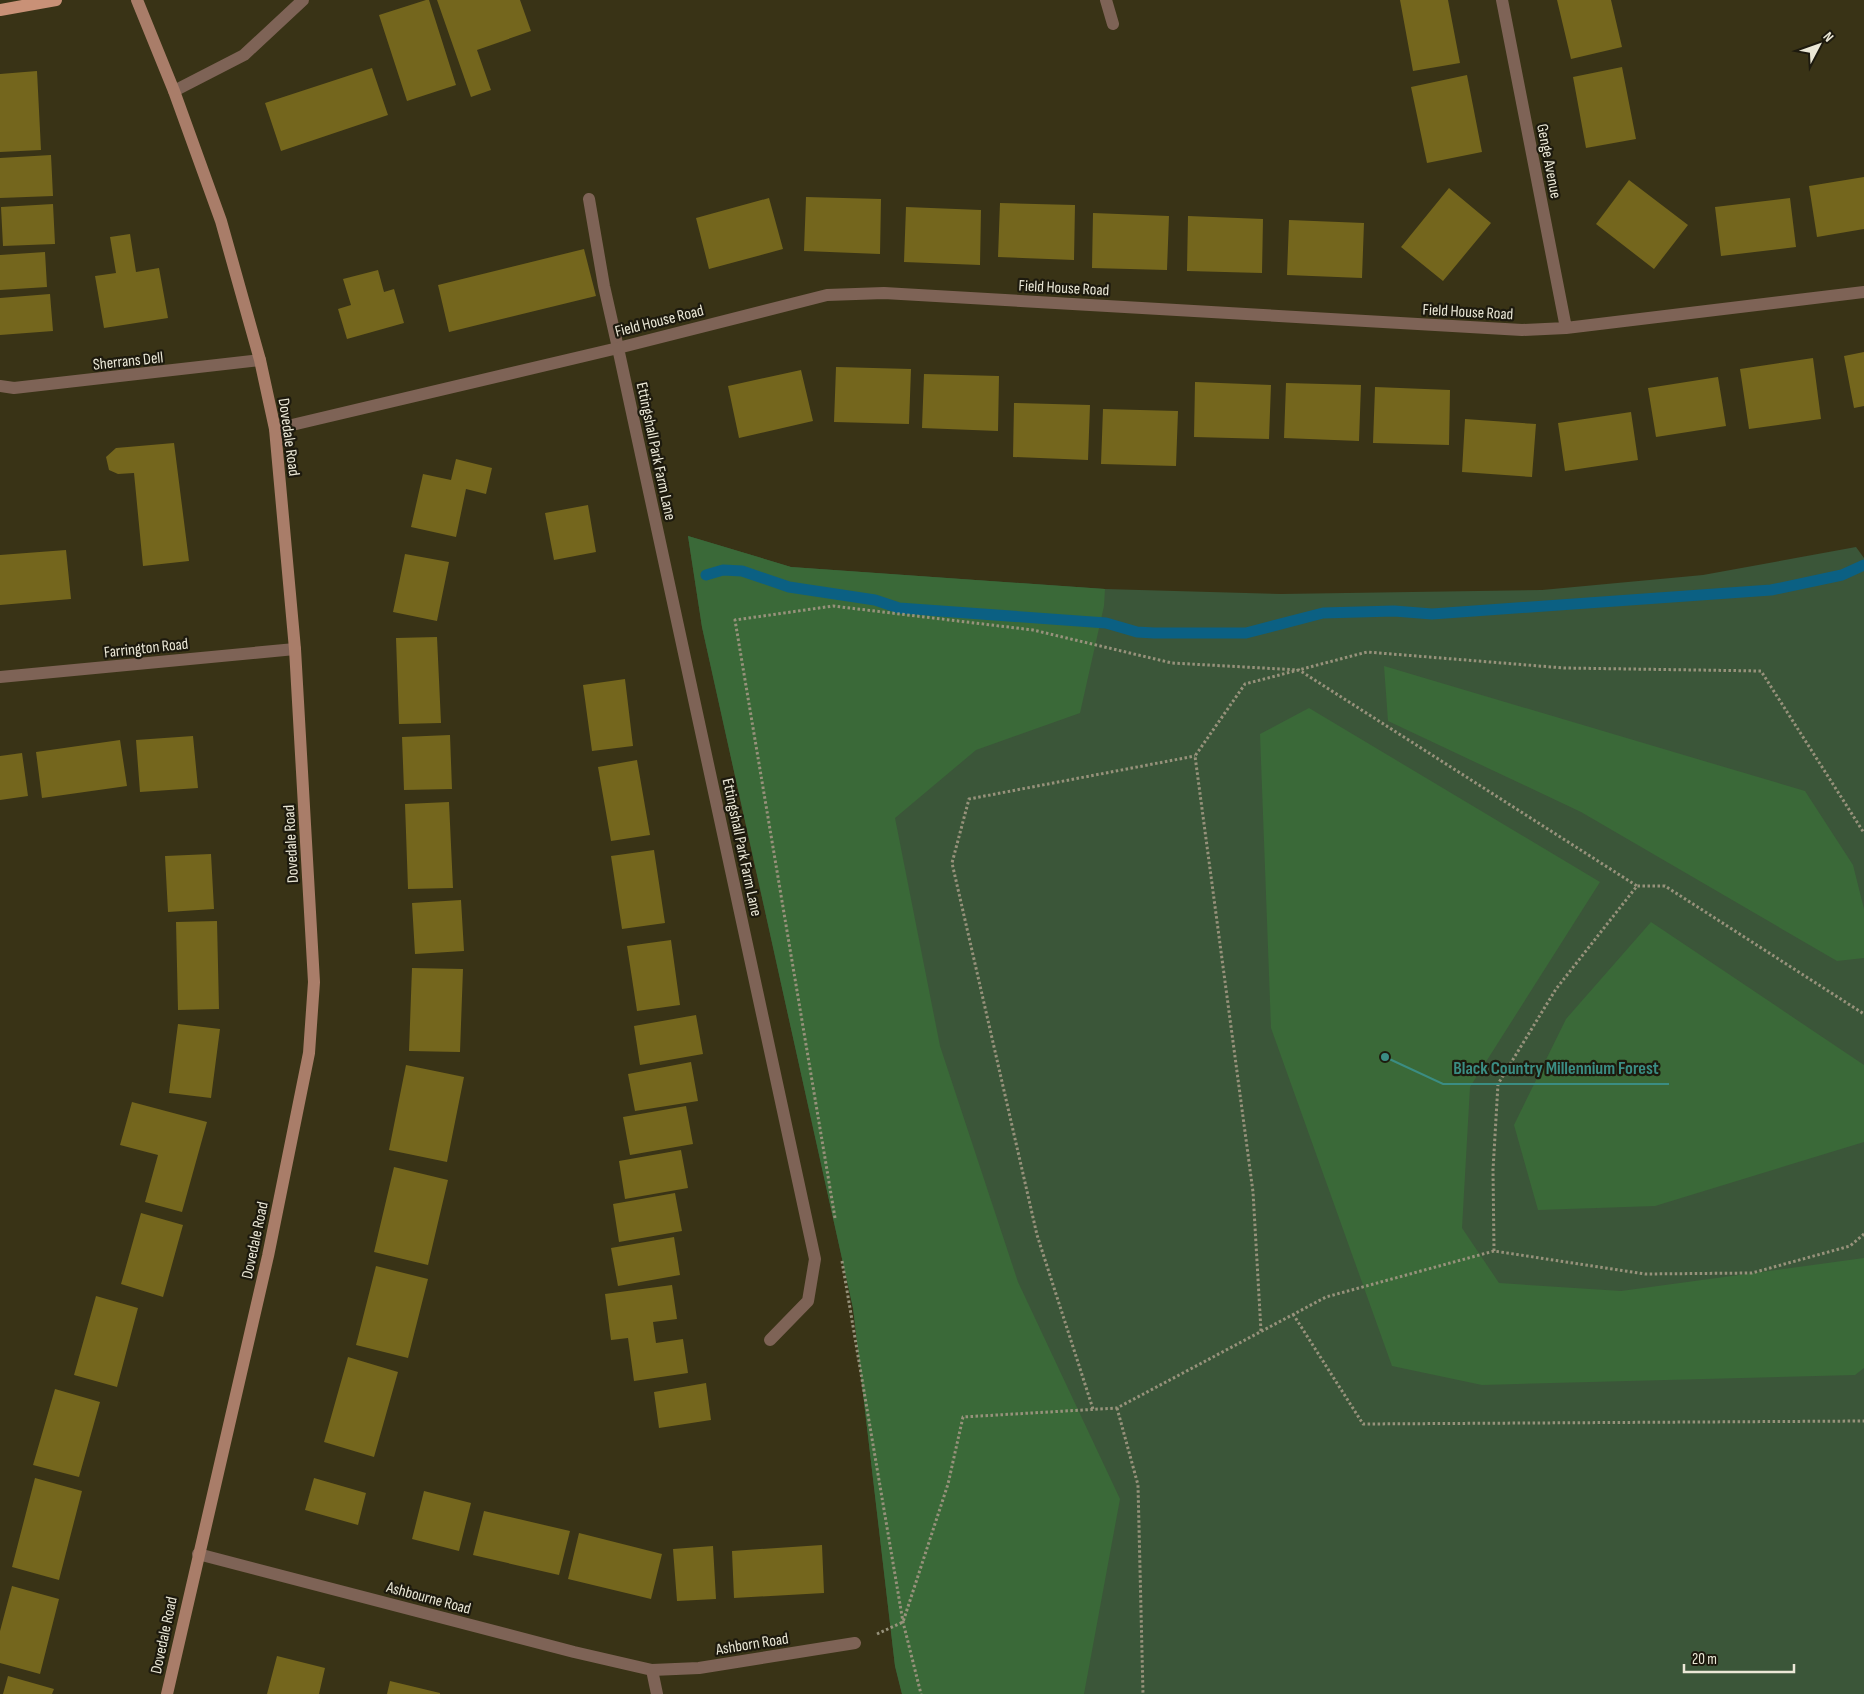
<svg xmlns="http://www.w3.org/2000/svg" width="1864" height="1694" font-family="'Sofia Sans Condensed',sans-serif">
	<style>
		.green { fill: #3b5639 }
		.forest { fill: #3a6938 }
		.lines { fill: none; stroke-linecap: round; stroke-linejoin: round }
		.stream { stroke: #0b6083; stroke-width: 11 }
		.building { fill: #74661d }
		.path { stroke: #97927b; stroke-width: 3; stroke-dasharray: 2.5 2.5; stroke-linecap: butt }
		.lane { stroke: #7e6356; stroke-width: 12 }
		.street { stroke: #7e6356; stroke-width: 12 }
		.secondary { stroke: #a97d69; stroke-width: 12 }
		.primary { stroke: #c99177; stroke-width: 12 }
		.labels { text-anchor: middle; stroke-width: 4.5; stroke-linejoin: round; paint-order: stroke }
		.street-label { font-size: 16px; fill: #ebe8d7; stroke: #1d1a0e }
		.leader { fill: none; stroke: #3b8d83; stroke-width: 2 }
		.callout-dot { fill: #3b8d83; stroke: #1d1a0e; stroke-width: 2 }
		.callout-label { font-size: 18px; text-anchor: middle; font-weight: bold; fill: #3b8d83; stroke: #1d1a0e; stroke-width: 4.5; stroke-linejoin: round; paint-order: stroke }
	</style>
	<rect width="100%" height="100%" fill="#393316"/>
	<path class="green" d="M688 536 791 567 1105 589 1281 594 1542 590 1703 575 1856 547 1864 558V1694H902L895 1666 853 1308 702 627Z"/>
	<path class="forest" d="M688 536 791 567 1105 589 1104 606 1080 713 976 750 895 818 940 1046 1018 1282 1120 1499 1084 1694H902L895 1666 853 1308 702 627Z
		M1384 666 1805 791 1853 865 1864 909V958L1837 961 1581 812 1388 721Z
		M1309 708 1600 882 1470 1087 1462 1228 1499 1283 1621 1291 1864 1258V1368L1855 1375 1482 1385 1392 1366 1271 1028 1260 734Z
		M1651 922 1864 1065V1142L1655 1206 1538 1210 1514 1125 1566 1019Z"/>
	<g class="lines">
		<path class="stream" d="M706 575 723 570 742 571 789 587 875 600 899 608 1106 623 1137 632 1154 633H1246L1323 613 1394 611 1432 614 1771 590 1842 575 1864 565"/>
	</g>
	<path class="building" d="M426 0H429L456 85 407 101 379 15Z
		M437 0H520L531 31 477 50 491 90 471 97Z
		M1400 0H1448L1460 63 1413 71Z
		M1557 0H1611L1622 47 1571 59Z
		M1622 67 1636 139 1586 148 1573 77Z
		M372 68 388 115 281 151 265 103Z
		M37 71 41 150 0 152V74Z
		M1467 75 1482 152 1427 163 1411 87Z
		M51 155 53 196 0 198V158Z
		M1864 177V229L1817 237 1809 186Z
		M1629 180 1688 225 1654 269 1596 224Z
		M1449 188 1491 223 1443 281 1401 247Z
		M806 197 881 199 880 254 804 251Z
		M769 198 783 249 709 269 696 218Z
		M1790 198 1796 247 1721 256 1715 207Z
		M1000 203 1075 205 1074 260 998 257Z
		M53 204 55 244 3 246 1 207Z
		M906 207 981 210 980 265 904 262Z
		M1093 213 1169 216 1167 270 1092 268Z
		M1188 216 1263 219 1262 273 1187 271Z
		M1289 220 1364 223 1362 278 1287 275Z
		M130 234 136 272 159 268 168 318 104 328 95 276 116 273 110 237Z
		M584 249 596 296 449 332 438 285Z
		M45 252 47 287 0 290V255Z
		M378 270 384 292 394 289 404 323 347 339 338 309 351 305 343 279Z
		M50 294 53 331 0 335V298Z
		M1864 352V406L1854 408 1844 356Z
		M1813 358 1821 419 1749 429 1740 369Z
		M836 367 911 369 909 424 834 422Z
		M801 370 813 421 739 438 728 386Z
		M924 374 999 376 998 431 922 428Z
		M1718 377 1726 426 1656 437 1648 388Z
		M1195 382 1271 385 1269 439 1194 437Z
		M1286 383 1361 385 1359 441 1284 438Z
		M1375 387 1450 390 1449 445 1373 443Z
		M1014 403 1090 405 1088 460 1013 457Z
		M1103 409 1178 411 1176 466 1101 464Z
		M1631 412 1638 460 1565 471 1558 423Z
		M1465 419 1536 424 1532 477 1462 472Z
		M174 443 189 561 143 566 134 473 118 474 109 470 106 457 116 448Z
		M456 459 492 468 486 494 466 489 456 537 411 527 423 474 451 480Z
		M588 505 596 552 554 560 545 513Z
		M66 550 71 599 0 605V555Z
		M405 554 449 562 437 621 393 612Z
		M437 637 441 723 399 724 396 638Z
		M625 679 633 746 592 751 583 685Z
		M450 735 452 789 404 790 402 737Z
		M193 736 198 788 140 792 136 740Z
		M120 740 127 786 42 798 36 752Z
		M22 753 28 796 0 800V756Z
		M637 760 650 835 611 841 598 767Z
		M449 802 453 888 408 889 405 804Z
		M654 850 665 923 622 929 611 856Z
		M211 854 214 909 168 912 165 856Z
		M461 900 464 951 415 954 412 903Z
		M217 921 219 1009 178 1010 176 922Z
		M671 940 680 1005 637 1011 627 946Z
		M412 968 463 969 460 1052 409 1051Z
		M696 1015 703 1054 640 1065 634 1026Z
		M178 1024 220 1029 211 1098 169 1093Z
		M691 1062 698 1101 635 1111 628 1074Z
		M406 1065 464 1077 447 1162 389 1150Z
		M132 1102 207 1122 182 1212 145 1202 158 1155 120 1145Z
		M686 1106 693 1144 630 1155 623 1117Z
		M681 1150 688 1188 625 1199 619 1161Z
		M394 1167 448 1180 428 1265 374 1252Z
		M675 1193 682 1231 619 1242 613 1204Z
		M141 1213 183 1225 163 1297 121 1284Z
		M674 1237 680 1275 618 1286 611 1248Z
		M376 1266 428 1279 408 1358 356 1345Z
		M672 1285 677 1319 653 1322 656 1343 683 1339 688 1373 634 1381 628 1338 611 1340 605 1294Z
		M96 1296 138 1308 117 1387 74 1375Z
		M348 1357 398 1372 374 1457 324 1442Z
		M706 1383 711 1420 659 1428 654 1392Z
		M55 1389 100 1402 79 1477 33 1465Z
		M35 1478 82 1491 59 1580 12 1567Z
		M314 1478 366 1493 358 1525 305 1510Z
		M424 1491 471 1503 459 1551 412 1539Z
		M484 1511 570 1531 559 1575 473 1555Z
		M579 1533 662 1554 651 1599 568 1579Z
		M822 1545 824 1593 734 1598 732 1551Z
		M713 1546 716 1599 677 1601 673 1549Z
		M12 1586 59 1599 40 1674 0 1663V1631Z
		M277 1656 325 1668 319 1694H267Z
		M8 1676 54 1689 52 1694H3Z
		M390 1681 440 1693V1694H387Z"/>
	<g class="lines">
		<path class="path" d="M835 1218 735 620 833 606 1033 630 1172 663 1299 670 1637 886
			M1494 1251 1493 1170 1498 1084 1556 989 1637 886H1665L1864 1014
			M842 1261 903 1622 921 1694
			M1293 1314 1363 1424 1864 1421
			M1261 1331 1253 1192 1195 756 1245 684 1367 652 1564 668 1761 671 1864 833
			M1117 1408 1138 1485 1143 1694
			M1093 1409 1037 1235 952 863 969 799 1195 756
			M877 1634 903 1622 948 1484 963 1417 1117 1408 1326 1297 1494 1251 1645 1274 1752 1273 1850 1246 1864 1234"/>
		<path class="lane" d="M1106 0 1113 24
			M589 199 604 286 618 348"/>
		<path class="street" d="M1502 0 1566 328
			M174 91 244 55 303 0
			M618 348 815 1259 808 1301 770 1340
			M0 386 14 388 260 360
			M275 429 618 348 827 295 884 293 1522 330 1566 328 1864 292
			M0 677 295 649
			M198 1554 574 1652 652 1670 699 1668 855 1643
			M652 1670 657 1694"/>
		<path class="secondary" d="M137 0 174 91 221 221 260 360 275 429 295 649 314 982 309 1053 268 1256 167 1694"/>
		<path class="primary" d="M0 10 56 0"/>
	</g>
	<g class="labels">
		<g class="street-label">
			<text transform="translate(1550 161) rotate(79)" y="6">Genge Avenue</text>
			<text transform="translate(1064 287) rotate(3)" y="6">Field House Road</text>
			<text transform="translate(1468 311) rotate(3)" y="6">Field House Road</text>
			<text transform="translate(659 320) rotate(-14)" y="6">Field House Road</text>
			<text transform="translate(128 360) rotate(-6)" y="6">Sherrans Dell</text>
			<text transform="translate(290 437) rotate(82)" y="6">Dovedale Road</text>
			<text transform="translate(657 451) rotate(78)" y="6">Ettingshall Park Farm Lane</text>
			<text transform="translate(146 647) rotate(-6)" y="6">Farrington Road</text>
			<text transform="translate(290 844) rotate(-93)" y="6">Dovedale Road</text>
			<text transform="translate(743 847) rotate(78)" y="6">Ettingshall Park Farm Lane</text>
			<text transform="translate(254 1240) rotate(-78)" y="6">Dovedale Road</text>
			<text transform="translate(429 1597) rotate(15)" y="6">Ashbourne Road</text>
			<text transform="translate(163 1635) rotate(-78)" y="6">Dovedale Road</text>
			<text transform="translate(752 1643) rotate(-9)" y="6">Ashborn Road</text>
		</g>
	</g>
	<path class="leader" d="M1385 1057L1443 1084H1669"/>
	<circle class="callout-dot" cx="1385" cy="1057" r="5"/>
	<g class="callout-label">
		<text x="1556" y="1074">Black Country Millennium Forest</text>
	</g>
	<g transform="translate(1819 45) rotate(49)" stroke="#1d1a0e" stroke-width="4" paint-order="stroke">
	<path d="M0-4L9 19L0 12L-9 19Z" fill="#ebe8d7"/>
	<text y="-8" font-size="14" font-weight="bold" text-anchor="middle" fill="#ebe8d7">N</text>
	</g>
	<path d="M1684 1664v8h110v-8" fill="none" stroke="#ebe8d7" stroke-width="2.5"/>
	<text x="1692" y="1664" font-size="15" fill="#ebe8d7" stroke="#1d1a0e" stroke-width="4" paint-order="stroke">20 m</text>
</svg>
